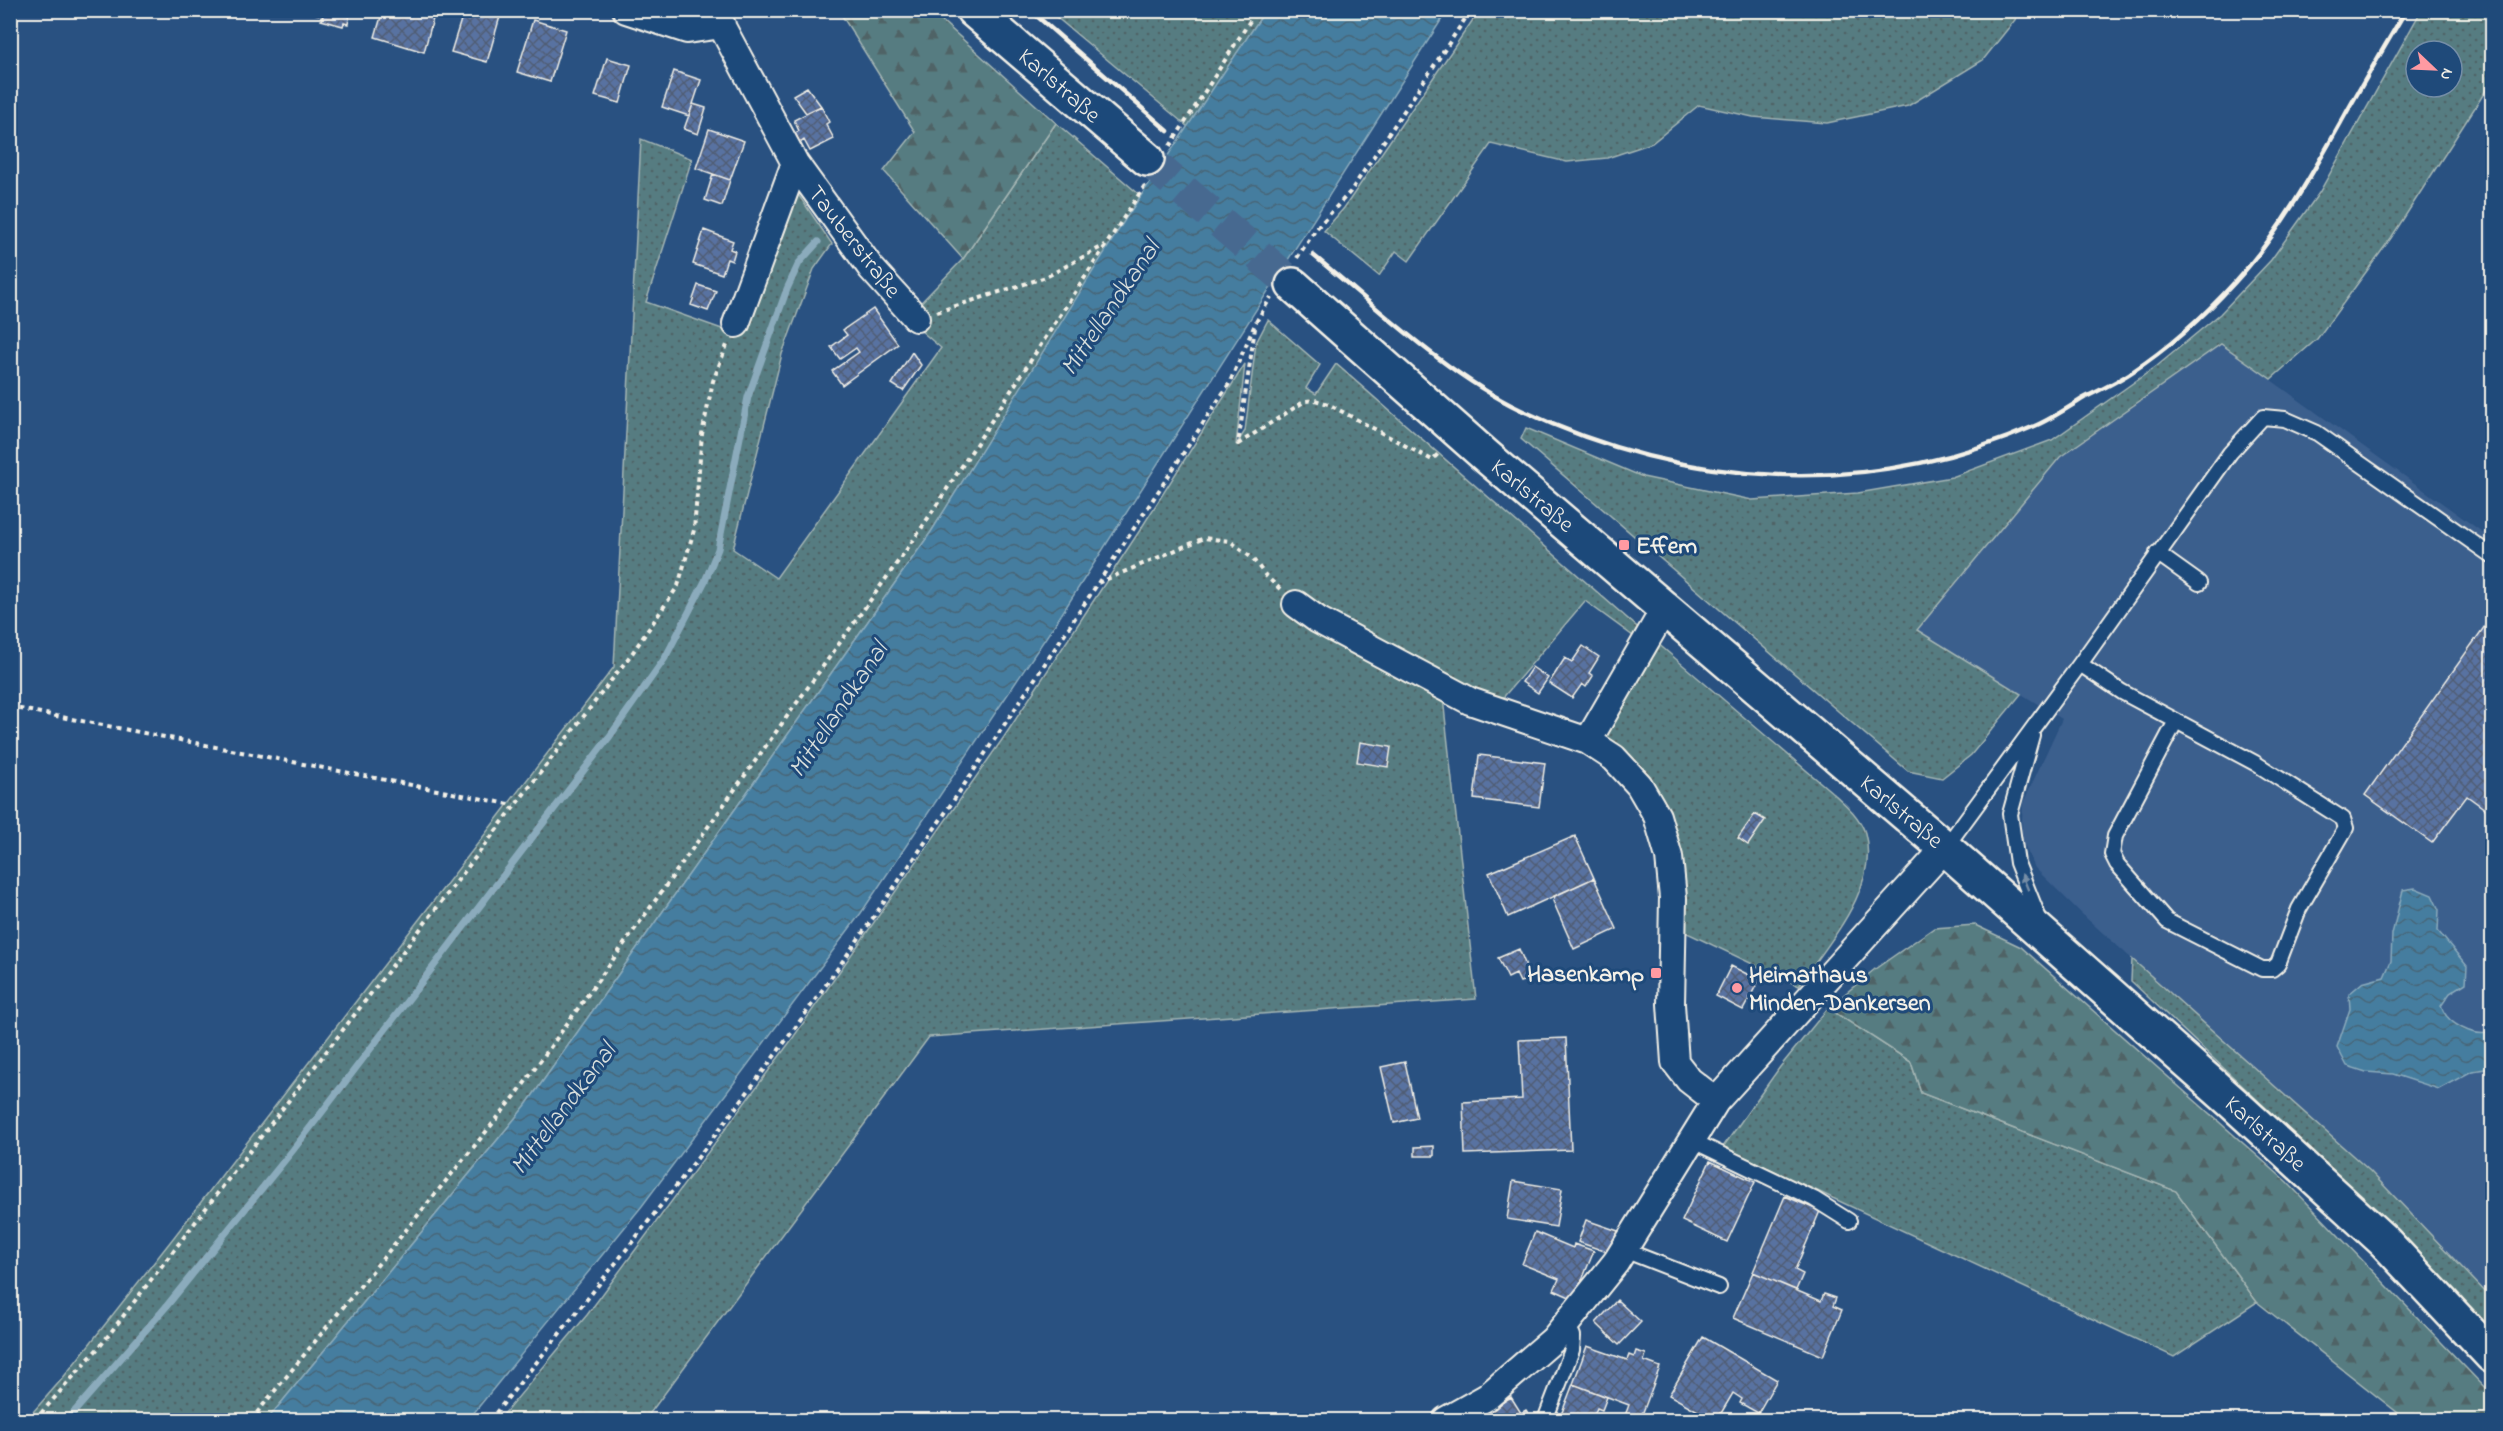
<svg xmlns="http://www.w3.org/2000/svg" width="2503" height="1431" font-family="'Indie Flower',sans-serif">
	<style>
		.built { fill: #3b5e8d }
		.grass { fill: url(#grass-dots); stroke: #a5b6b4; stroke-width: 1.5; fill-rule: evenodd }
		.forest { fill: url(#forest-firs); stroke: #a5b6b4; stroke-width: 1.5 }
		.water { fill: url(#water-waves); stroke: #8babbc; stroke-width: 1.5 }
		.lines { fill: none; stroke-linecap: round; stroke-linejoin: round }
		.stream { stroke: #8babbc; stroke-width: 7 }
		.building { fill: url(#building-cross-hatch); stroke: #f4f1e8; stroke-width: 1.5 }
		.secondary-tunnel { stroke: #476990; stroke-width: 33; stroke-dasharray: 33 16; stroke-linecap: butt }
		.lane-casing { stroke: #f4f1e8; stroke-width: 18 }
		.street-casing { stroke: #f4f1e8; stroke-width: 30 }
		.secondary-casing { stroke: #f4f1e8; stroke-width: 38 }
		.path { stroke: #f4f1e8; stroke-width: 4; stroke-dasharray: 4.5 4.5; stroke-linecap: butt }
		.lane { stroke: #1f4a7a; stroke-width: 14 }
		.street { stroke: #1f4a7a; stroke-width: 26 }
		.secondary { stroke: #1f4a7a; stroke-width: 33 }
		.rail { stroke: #f4f1e8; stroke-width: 4.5 }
		.oneway { fill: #748da6 }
		.poi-dot { fill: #ff9aa2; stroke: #1f4a7a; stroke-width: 2 }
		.labels { text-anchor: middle; stroke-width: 6; stroke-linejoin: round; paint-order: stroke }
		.street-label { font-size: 24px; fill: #f4f1e8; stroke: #1f4a7a }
		.poi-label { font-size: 24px; font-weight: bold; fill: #f4f1e8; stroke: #1f4a7a; text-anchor: start }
		.water-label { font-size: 26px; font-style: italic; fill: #dae0dd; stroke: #1f4a7a }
	</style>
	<defs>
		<pattern id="grass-dots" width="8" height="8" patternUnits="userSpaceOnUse" patternTransform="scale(1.5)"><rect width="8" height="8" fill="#567b81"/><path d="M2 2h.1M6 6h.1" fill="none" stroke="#506466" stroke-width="1.8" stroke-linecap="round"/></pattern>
		<pattern id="forest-firs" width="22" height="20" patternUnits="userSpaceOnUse" patternTransform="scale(1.5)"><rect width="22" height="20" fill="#567b81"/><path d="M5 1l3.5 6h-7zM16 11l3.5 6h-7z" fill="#506466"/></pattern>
		<pattern id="water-waves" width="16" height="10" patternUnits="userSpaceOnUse" patternTransform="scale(1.5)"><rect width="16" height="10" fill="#457d9f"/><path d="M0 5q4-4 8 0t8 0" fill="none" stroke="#476577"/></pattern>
		<pattern id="building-cross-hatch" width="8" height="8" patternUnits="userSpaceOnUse" patternTransform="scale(1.5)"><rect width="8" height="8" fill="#5872a1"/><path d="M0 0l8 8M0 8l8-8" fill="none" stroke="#505d74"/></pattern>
	</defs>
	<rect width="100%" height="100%" fill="#295181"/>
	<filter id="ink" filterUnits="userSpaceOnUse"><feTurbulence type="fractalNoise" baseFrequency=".0167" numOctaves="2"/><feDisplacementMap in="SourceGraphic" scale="12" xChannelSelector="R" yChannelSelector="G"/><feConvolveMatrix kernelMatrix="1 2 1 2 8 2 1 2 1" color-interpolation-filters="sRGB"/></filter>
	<g filter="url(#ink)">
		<path class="built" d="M2221 344 2492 539V1299L2370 1171 2085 917 2035 868 2021 838 2023 803 2062 719 1917 630 2060 457Z"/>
		<path class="grass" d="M1049 11H1265L1188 127Z
			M1479 11V10L2022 11 1983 60 1908 106 1827 123 1753 117 1699 105 1652 143 1607 158 1567 162 1491 144 1409 261 1396 251 1379 276 1324 231 1344 208Z
			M2421 11H2492V81L2391 238 2317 339 2271 379 2221 344 2060 457 1917 630 2021 694 1971 755 1942 778 1908 771 1521 439 1526 428 1643 477 1752 500 1858 493 1952 477 2052 440 2157 366 2220 314 2271 260 2319 193ZM2416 51H2452V87H2416Z
			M1056 123 1141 196 931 532 526 1105 267 1420H26L62 1379 174 1237 614 667 641 139 692 159 646 302 736 334 791 184 832 244 814 269 782 354 733 549 776 578 941 348 906 318 963 259Z
			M1268 320 1320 365 1306 388 1316 394 1336 364 1644 633 1640 641 1585 601 1489 714 1443 698 1476 999 929 1037 645 1420H499L587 1315 790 1042 1004 737 1142 527 1245 364 1236 445 1245 431 1256 343Z
			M1656 642 1834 794C1846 805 1860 817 1865 833 1880 888 1827 944 1799 986L1681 930 1677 860 1602 741Z
			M2132 959 2370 1171 2492 1299V1336L2421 1254 2131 981Z
			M1828 1008 1911 1062 1921 1093 2176 1191 2257 1302 2174 1357 1723 1147 1780 1067Z"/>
		<path class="forest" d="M839 11H931L1056 123 963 259 884 171 915 132Z
			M1975 925 2021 947 2287 1182 2492 1395V1420H2407L2257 1302 2176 1191 1921 1093 1911 1062 1828 1008 1875 969 1934 928Z"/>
		<path class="water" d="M1265 11H1447L1061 615 861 913 642 1206 468 1420H267L526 1105 931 532 1126 218Z
			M2415 888 2432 895 2439 910 2438 931 2467 966 2466 983 2450 993 2441 1006C2447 1024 2474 1038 2492 1032V1068L2472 1071 2439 1089 2393 1074 2366 1072 2347 1066 2337 1047 2350 1009 2349 994 2362 983 2384 977 2391 961 2392 934 2403 890Z"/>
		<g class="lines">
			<path class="stream" d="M67 1420 165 1308 293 1150 610 736 665 658 705 581 718 549 748 397 787 289 799 263 818 242"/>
		</g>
		<path class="building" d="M305 10H347V13L350 14 348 24 344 23 343 26 321 20 323 16Z
			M383 10H419L434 15 424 52 375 37Z
			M464 10H492L501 13 487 62 451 52Z
			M533 20 566 30 550 82 517 72Z
			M607 58 631 65 620 103 595 96Z
			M674 71 701 80 689 116 662 107Z
			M807 87 821 106 806 113 793 95Z
			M693 104 706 108 698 134 684 129Z
			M821 106 829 122 826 124 834 139 810 151 804 140 800 143 795 133 799 131 794 120Z
			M709 129 744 141 730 180 696 168Z
			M713 174 730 180 722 206 705 200Z
			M704 230 733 241 730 249 735 251 732 261 727 259 722 274 693 264Z
			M698 285 716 291 708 311 691 305Z
			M873 309 898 344 842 385 832 371 859 352 856 348 840 359 831 347 847 335 843 330Z
			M912 352 921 365 903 391 892 384Z
			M2492 616V814L2467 796 2432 843 2365 795Z
			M1583 646 1599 657 1589 673 1593 676 1586 687 1582 684 1572 698 1549 683 1565 658 1572 662Z
			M1532 667 1548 678 1538 693 1522 682Z
			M1360 742 1391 747 1388 767 1357 762Z
			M1479 755 1545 763 1539 807 1474 799Z
			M1755 814 1765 820 1748 845 1738 838Z
			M1575 836 1594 878 1508 917 1489 873Z
			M1594 878 1617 929 1574 949 1553 901 1555 896Z
			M1519 949 1531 978 1520 982 1516 974 1508 978 1498 958Z
			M1731 966 1759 980 1743 1010 1716 996Z
			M1566 1038 1571 1150 1465 1154 1463 1102 1522 1099 1519 1040Z
			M1405 1062 1417 1118 1394 1123 1381 1067Z
			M1434 1146V1156H1415V1147Z
			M1710 1161 1755 1182 1727 1242 1682 1221Z
			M1513 1181 1562 1189 1556 1227 1507 1219Z
			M1785 1196 1820 1211 1795 1270 1803 1274 1796 1290 1753 1272Z
			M1586 1220 1624 1233 1616 1255 1578 1242Z
			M1535 1232 1573 1248 1574 1244 1594 1251 1574 1299 1554 1290 1559 1279 1522 1264Z
			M1753 1272 1821 1301 1824 1294 1836 1298 1833 1306 1842 1310 1823 1356 1733 1318Z
			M1617 1300 1641 1322 1619 1345 1596 1323Z
			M1703 1337 1777 1380 1758 1413 1740 1403 1742 1399 1733 1393 1717 1420H1714L1669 1395Z
			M1587 1346 1627 1360 1629 1355 1634 1357 1636 1351 1646 1354 1644 1361 1660 1367 1640 1420 1624 1418 1629 1405 1573 1384Z
			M1573 1384 1607 1397 1602 1410 1597 1408 1592 1420H1559Z
			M1511 1397 1521 1413 1526 1410 1533 1420H1475Z"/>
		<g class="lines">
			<path class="secondary-tunnel" d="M1147 159 1293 285"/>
			<g class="lane-casing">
				<path id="lane" d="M2157 553 2199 583
					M2080 664 2122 692 2255 763 2343 819 2346 828 2299 909 2278 964 2272 969H2262L2167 921 2117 864 2112 854 2115 836 2176 721
					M2032 735 2010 814 2017 863 2040 921
					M1945 848 2080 664 2230 453 2263 417 2285 419 2317 433 2492 556
					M1691 1140 1814 1199 1849 1221
					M1624 1250 1719 1287
					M1545 1420 1572 1350 1573 1336 1567 1323"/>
			</g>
			<g class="street-casing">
				<path id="street" d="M626 10 687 30 722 25
					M713 10 795 163 871 268 916 318
					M736 324 795 163
					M1296 604 1318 620 1470 701 1588 741 1614 758 1639 785 1657 816 1669 857 1673 898 1671 1004 1675 1062 1689 1080 1716 1101
					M1588 741 1665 608
					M1446 1420 1487 1397 1554 1339 1616 1262 1716 1101 1945 848"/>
			</g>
			<g class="secondary-casing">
				<path id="secondary" d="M973 10 1147 159
					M1293 285 1486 456 1945 848 2232 1102 2385 1242 2492 1356"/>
			</g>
			<path class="path" d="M1170 146 1257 10
				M1297 258 1316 229 1350 192 1471 10
				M937 312 1046 277 1105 245
				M1255 328 1238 444 1305 401 1315 400 1328 404 1432 460 1440 452
				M1098 583 1204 538 1230 541 1252 558 1266 576 1280 589
				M10 707 514 805
				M35 1420 101 1345 633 652 678 586 694 530 702 434 713 381 727 345
				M251 1420 516 1095 917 535 1145 185
				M490 1420C596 1289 701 1157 800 1021 950 813 1088 597 1229 384L1256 322 1271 297"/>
			<use href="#lane" class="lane"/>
			<use href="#street" class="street"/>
			<use href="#secondary" class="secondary"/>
			<path class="rail" d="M1030 10 1168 131
				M1313 255C1377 307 1446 374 1521 410 1685 488 1868 500 2037 425 2053 418 2069 407 2084 398 2100 390 2117 382 2132 372 2170 347 2205 315 2235 282 2279 234 2312 174 2344 117 2364 81 2385 46 2406 10"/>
		</g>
		<defs><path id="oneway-solid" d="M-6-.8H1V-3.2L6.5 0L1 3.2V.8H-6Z" transform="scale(1.5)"/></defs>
		<use class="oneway" href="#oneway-solid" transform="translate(2025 882) rotate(-112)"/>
	</g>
	<g class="poi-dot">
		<rect x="1618" y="539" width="12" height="12" rx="3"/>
		<rect x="1650" y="967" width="12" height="12" rx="3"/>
		<circle cx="1737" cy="988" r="6"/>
	</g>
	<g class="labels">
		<g class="street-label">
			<text transform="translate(1060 85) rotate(41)" y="8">Karlstraße</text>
			<text transform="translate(855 241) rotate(52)" y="8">Tauberstraße</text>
			<text transform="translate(1533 495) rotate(40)" y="8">Karlstraße</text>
			<text transform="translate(1902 811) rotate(40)" y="8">Karlstraße</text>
			<text transform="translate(2266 1133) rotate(42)" y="8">Karlstraße</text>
		</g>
		<g class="poi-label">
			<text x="1636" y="553">Effem</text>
			<text x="1644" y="981" text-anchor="end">Hasenkamp</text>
			<text x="1749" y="982">Heimathaus<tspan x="1749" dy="28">Minden-Dankersen</tspan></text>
		</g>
		<g class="water-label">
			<text transform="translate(1109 307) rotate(-56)" y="9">Mittellandkanal</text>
			<text transform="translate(837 709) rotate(-56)" y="9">Mittellandkanal</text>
			<text transform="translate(562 1108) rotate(-53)" y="9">Mittellandkanal</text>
		</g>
	</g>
	<rect width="2503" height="1431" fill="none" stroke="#1f4a7a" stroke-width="36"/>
	<rect x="18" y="18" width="2467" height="1395" fill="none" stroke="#f4f1e8" stroke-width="2" filter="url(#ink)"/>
	<g transform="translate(2434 69) rotate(113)"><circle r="28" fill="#1f4a7a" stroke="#748da6" stroke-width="1.5"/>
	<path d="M0-4.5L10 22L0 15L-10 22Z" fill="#ff9aa2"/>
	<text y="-9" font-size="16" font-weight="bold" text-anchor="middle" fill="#f4f1e8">N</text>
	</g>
</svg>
